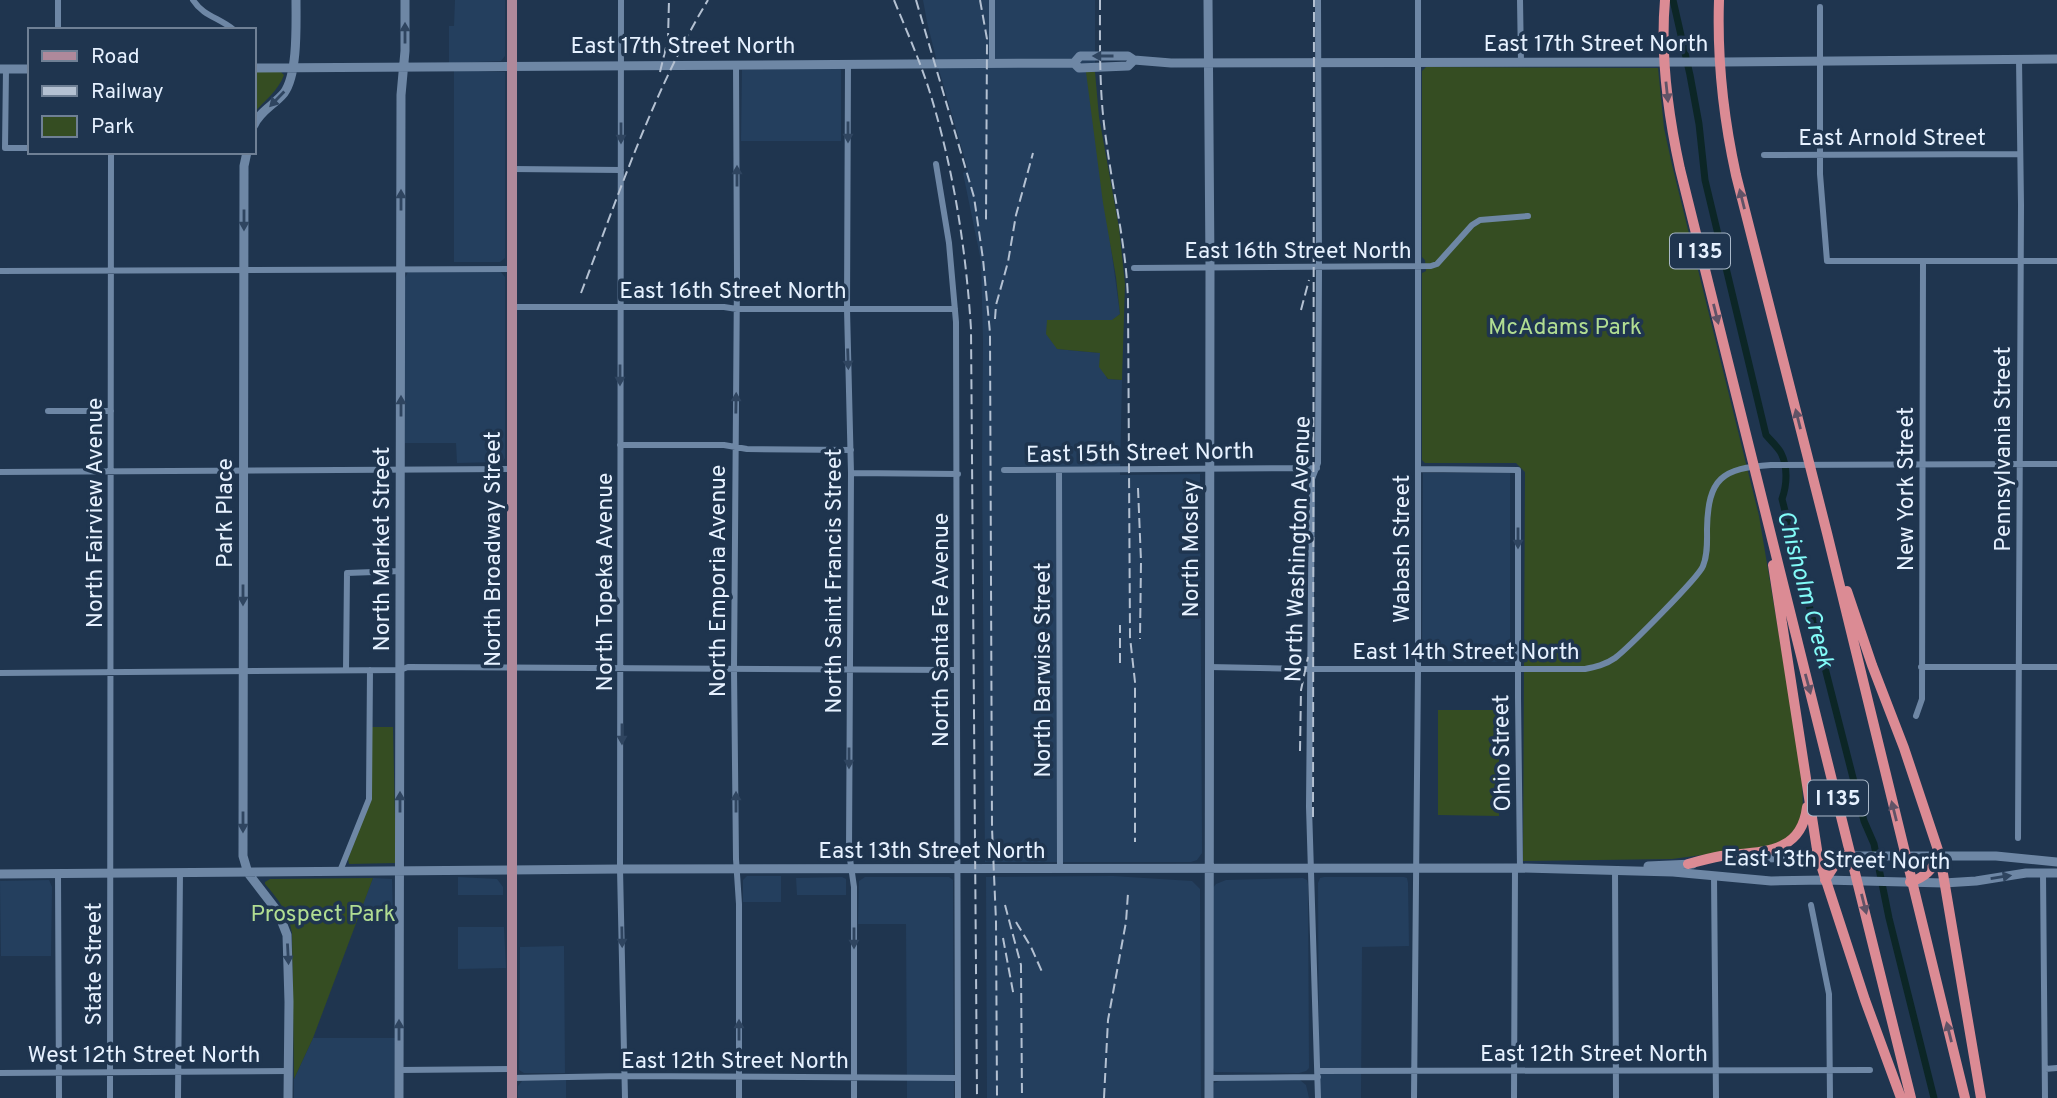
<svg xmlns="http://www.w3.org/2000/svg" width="2057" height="1098" font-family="Overpass,sans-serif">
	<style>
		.built { fill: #243f5e }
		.green { fill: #354d22 }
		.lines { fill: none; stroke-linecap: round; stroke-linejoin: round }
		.canal { stroke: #0c2626; stroke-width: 7 }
		.street { stroke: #6e87a5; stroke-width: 6 }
		.secondary { stroke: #6e87a5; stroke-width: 9 }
		.primary { stroke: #af899b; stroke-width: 10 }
		.highway { stroke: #db8b94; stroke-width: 10 }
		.rail { stroke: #b4c1d2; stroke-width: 2; stroke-dasharray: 10 5; stroke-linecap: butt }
		.oneway { fill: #2f4560 }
		.oneway2 { fill: #615367 }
		.labels { text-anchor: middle; stroke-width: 7; stroke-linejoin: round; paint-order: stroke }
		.shield { fill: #1f354f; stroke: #aab9ca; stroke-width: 2 }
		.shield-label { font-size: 21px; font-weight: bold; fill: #e6f1ff }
		.street-label { font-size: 23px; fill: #e6f1ff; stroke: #1f354f }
		.park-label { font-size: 23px; fill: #b1dd92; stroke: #1f354f }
		.water-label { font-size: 24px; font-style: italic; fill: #82fbf8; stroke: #1f354f }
	</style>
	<rect width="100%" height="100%" fill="#1f354f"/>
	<path class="built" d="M455 0H505V56L501 61 449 63V26H454Z
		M923 0H1095V72H1087L1120 314 1113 320H1047L1057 349 1100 353 1107 379 1122 380 1120 475 1200 474 1202 853 1197 860 1191 862H985L982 466 983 342 981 261 963 173 968 170 939 70 927 22Z
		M839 68 841 70V141H741L742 70Z
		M454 70 505 72V258L500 262H454Z
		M500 271 505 277V458L503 461 499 462 457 463 456 443H405V278L408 272Z
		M1423 473H1510V662L1428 661 1422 659Z
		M747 876H781V902H743V880Z
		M1113 876 1192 881 1200 889 1201 1098H987L986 877Z
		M458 877 497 879 503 887V895H458Z
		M842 877 846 879V895H797L796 878Z
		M865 877H949L953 880 954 1098H907L906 924H858L859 881Z
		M1324 877H1404L1407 878 1408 883 1409 946 1362 947 1361 1098H1319L1318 883 1320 878Z
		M373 878 392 879 393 916H358Z
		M1303 878 1307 880 1308 884 1309 1068 1306 1071 1299 1073 1215 1072 1213 1068 1212 889 1216 884 1226 880Z
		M49 880 52 887 51 956H1L0 881Z
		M458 927H504L506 968 458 969Z
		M564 946 565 1073H524L519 1070 520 947Z
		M313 1038H395L394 1098H294V1079Z
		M566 1080V1098H518V1086L522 1081Z
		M1222 1080H1300L1306 1085 1309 1098H1213L1214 1083Z"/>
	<path class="green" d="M1426 67 1658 68 1664 128 1672 165 1759 516 1802 772 1803 813 1798 828 1784 840 1770 846 1672 859 1523 861 1525 472 1516 463H1425L1422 460V273L1426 271 1425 260 1422 257V71Z
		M254 71 281 72 284 75C278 91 265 100 254 113Z
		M1086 72H1095L1099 117 1119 228 1125 284 1122 380 1108 379 1099 367 1100 353 1057 349 1046 334 1047 320H1112L1120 314 1116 277 1103 203Z
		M1438 710H1499V816L1438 815Z
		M371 727H393L396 863 349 864 348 859 371 798Z
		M373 878 313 1038 294 1079 292 933C289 913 278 899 265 884V882L270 879Z"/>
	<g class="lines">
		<path class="canal" d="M1673 0 1690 75 1699 124 1705 180 1766 435C1771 441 1778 447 1781 453 1788 467 1787 485 1782 499L1864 821 1874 844 1889 918 1934 1098"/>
		<path class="street" d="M58 0V30
			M193 0C203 16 220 18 234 30
			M621 0 620 869 625 1098
			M1318 0 1319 268 1318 463 1312 479 1309 807 1318 1098
			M1520 0 1521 62
			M1820 7V174L1827 261H2057
			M848 63 847 309 851 473 849 852 854 887V1098
			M736 64 737 276 734 669 736 859 739 904V1098
			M992 64V0
			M6 69 5 148H30
			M1764 155 2020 154
			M936 164 949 243 956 322 958 1098
			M512 169 621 170
			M1134 268 1431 266 1437 264 1472 225 1480 220 1528 216
			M0 271 512 269
			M512 307H724L737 309H955
			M48 411H111
			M620 445H724L747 449 851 450
			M1419 469 1518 470V698L1520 868
			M1004 470 1317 468
			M1059 471 1060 869
			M0 472 512 469
			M851 473 958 474
			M1209 667 1303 669H1585C1595 667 1605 665 1615 658 1627 649 1699 577 1703 566 1708 554 1707 541 1707 529 1708 478 1722 468 1771 465L2057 464
			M1921 667H2057
			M346 670 347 573 401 571
			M0 673 400 670 408 667 957 670
			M1916 716 1922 699 1923 262
			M2018 838 2021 205 2019 59
			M1615 870 1616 1098
			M340 871 369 799 370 670
			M58 873 59 1098
			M2043 873 2045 1098
			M1714 876 1716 1098
			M1811 905 1829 994 1830 1098
			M2045 1069 2057 1068
			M399 1070 512 1069
			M1319 1071 1870 1070
			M0 1073 288 1071
			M512 1078 624 1076 958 1078
			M1208 1078 1318 1077
			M110 1098 111 152
			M178 1098 180 872
			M1414 1098 1418 669V0
			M1514 1098 1515 868"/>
		<path class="secondary" d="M1208 0 1210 268 1209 1098
			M1074 63 1080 56H1128L1134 60 1171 63 1723 62 2057 59
			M254 68 1074 63 1079 68 1128 66 1134 60
			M0 69H30
			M254 125C260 111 274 105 284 93 298 74 296 24 296 0
			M247 152 244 166 243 856 248 873 278 912 287 935 289 1002 288 1098
			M1742 859 1818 856H1996L2057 862
			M1648 866 1693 864
			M0 874 620 869 1520 868 1673 872 1771 881 1825 880 1944 883 1976 881 2026 873H2057
			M399 1098 401 95 405 51V0"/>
		<path class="primary" d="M512 0V1098"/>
		<path class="highway" d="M1665 0C1660 57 1668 114 1680 169L1911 1098
			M1719 0C1717 60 1723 116 1736 175L1827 533 1965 1098
			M1773 565 1818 856 1865 1000 1901 1098
			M1847 591 1872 665 1904 748 1940 856 1981 1098
			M1688 864C1699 861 1710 858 1721 856 1759 851 1801 856 1807 807
			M1825 880 1836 863 1845 856
			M1910 882C1926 877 1931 870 1940 856"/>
		<path class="rail" d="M894 0C907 32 921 63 931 96 954 172 966 250 971 329L977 1098
			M916 0 974 197 983 259 990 333 992 828 996 921 997 1098
			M980 0 987 39 986 223
			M1100 0C1100 47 1099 93 1106 139 1113 193 1126 244 1128 299L1130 637 1135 682V842
			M660 72 668 39 669 0
			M581 293C619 194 653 91 708 0
			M1301 310 1309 280
			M995 319 996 305 1008 262 1016 215 1033 153
			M1138 488 1141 561 1140 639
			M1120 663V625
			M1300 751 1301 690 1308 657
			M1313 817 1314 0
			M1005 905 1021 965 1022 1098
			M1016 922 1031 947 1043 974
			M1003 938 1014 997
			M1104 1098 1108 1020 1126 922 1128 893"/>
	</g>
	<defs><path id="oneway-solid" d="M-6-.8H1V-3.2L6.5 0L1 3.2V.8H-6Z" transform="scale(1.75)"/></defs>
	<g class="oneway">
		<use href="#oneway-solid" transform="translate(405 33) rotate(-90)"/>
		<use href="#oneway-solid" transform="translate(1103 56) rotate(180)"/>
		<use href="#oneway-solid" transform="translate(277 99) rotate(134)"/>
		<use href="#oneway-solid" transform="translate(848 132) rotate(90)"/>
		<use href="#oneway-solid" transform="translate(621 133) rotate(90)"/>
		<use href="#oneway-solid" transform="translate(737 176) rotate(-90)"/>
		<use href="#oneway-solid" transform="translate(401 200) rotate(-90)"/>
		<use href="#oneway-solid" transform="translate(244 220) rotate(90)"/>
		<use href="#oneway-solid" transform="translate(848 359) rotate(88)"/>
		<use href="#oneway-solid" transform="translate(620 375) rotate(90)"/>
		<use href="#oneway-solid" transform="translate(736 403) rotate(-89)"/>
		<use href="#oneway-solid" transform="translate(401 406) rotate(-90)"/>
		<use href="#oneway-solid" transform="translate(1518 538) rotate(90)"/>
		<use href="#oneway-solid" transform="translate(243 595) rotate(90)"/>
		<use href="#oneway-solid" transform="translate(622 734) rotate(90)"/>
		<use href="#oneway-solid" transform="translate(849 758) rotate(90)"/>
		<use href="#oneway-solid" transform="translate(400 802) rotate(-90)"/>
		<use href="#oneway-solid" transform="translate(736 802) rotate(-90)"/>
		<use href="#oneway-solid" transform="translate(243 822) rotate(90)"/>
		<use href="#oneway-solid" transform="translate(2001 877) rotate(-9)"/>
		<use href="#oneway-solid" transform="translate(622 937) rotate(89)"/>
		<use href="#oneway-solid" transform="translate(854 938) rotate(90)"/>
		<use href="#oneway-solid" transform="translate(288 954) rotate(87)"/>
		<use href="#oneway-solid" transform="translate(399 1030) rotate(-90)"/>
		<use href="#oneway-solid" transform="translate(739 1030) rotate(-90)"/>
	</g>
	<g class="oneway2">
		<use href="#oneway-solid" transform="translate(1667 92) rotate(84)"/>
		<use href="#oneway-solid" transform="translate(1742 199) rotate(-104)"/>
		<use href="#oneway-solid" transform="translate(1716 314) rotate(76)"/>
		<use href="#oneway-solid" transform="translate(1798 419) rotate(-104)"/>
		<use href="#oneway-solid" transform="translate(1808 684) rotate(75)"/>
		<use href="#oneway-solid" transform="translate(1894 811) rotate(-104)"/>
		<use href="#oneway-solid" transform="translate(1864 904) rotate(76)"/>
		<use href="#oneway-solid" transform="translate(1949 1032) rotate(-104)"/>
	</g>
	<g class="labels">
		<g class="shield">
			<rect x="1670" y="233.5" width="60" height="35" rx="5"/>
			<rect x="1808" y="780.5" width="60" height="35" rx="5"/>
		</g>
		<g class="shield-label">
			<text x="1700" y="258">I 135</text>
			<text x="1838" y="805">I 135</text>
		</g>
		<g class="street-label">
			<text x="1596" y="51">East 17th Street North</text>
			<text x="683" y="53">East 17th Street North</text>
			<text x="1892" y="145">East Arnold Street</text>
			<text x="1298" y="258">East 16th Street North</text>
			<text x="733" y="298">East 16th Street North</text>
			<text transform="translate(2002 449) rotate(-90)" y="8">Pennsylvania Street</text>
			<text transform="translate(1140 452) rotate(-1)" y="8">East 15th Street North</text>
			<text transform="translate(1905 489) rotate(-90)" y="8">New York Street</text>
			<text transform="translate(94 513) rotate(-90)" y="8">North Fairview Avenue</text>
			<text transform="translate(224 513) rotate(-90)" y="8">Park Place</text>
			<text transform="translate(381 549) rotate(-90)" y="8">North Market Street</text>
			<text transform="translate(492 549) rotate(-90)" y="8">North Broadway Street</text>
			<text transform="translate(1190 549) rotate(-90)" y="8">North Mosley</text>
			<text transform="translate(1297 549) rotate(-88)" y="8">North Washington Avenue</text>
			<text transform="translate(1401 549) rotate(-90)" y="8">Wabash Street</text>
			<text transform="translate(717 581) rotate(-90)" y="8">North Emporia Avenue</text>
			<text transform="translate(833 581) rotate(-90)" y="8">North Saint Francis Street</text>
			<text transform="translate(604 582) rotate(-90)" y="8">North Topeka Avenue</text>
			<text transform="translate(940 630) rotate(-90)" y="8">North Santa Fe Avenue</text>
			<text x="1466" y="659">East 14th Street North</text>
			<text transform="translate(1042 670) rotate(-90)" y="8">North Barwise Street</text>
			<text transform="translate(1501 753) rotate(-91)" y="8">Ohio Street</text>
			<text x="932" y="858">East 13th Street North</text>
			<text transform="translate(1837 859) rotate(1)" y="8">East 13th Street North</text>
			<text transform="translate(93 964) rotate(-90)" y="8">State Street</text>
			<text x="1594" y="1061">East 12th Street North</text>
			<text x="144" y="1062">West 12th Street North</text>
			<text x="735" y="1068">East 12th Street North</text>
		</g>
		<g class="park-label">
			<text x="1565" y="334">McAdams Park</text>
			<text x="323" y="921">Prospect Park</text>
		</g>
		<g class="water-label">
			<text transform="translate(1806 589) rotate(75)" y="8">Chisholm Creek</text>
		</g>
	</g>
	<rect x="28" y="28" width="228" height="126" fill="#1f354f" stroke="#6f8095" stroke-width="2"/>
	<rect x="42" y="51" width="35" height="10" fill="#af899b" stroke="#6f8095" stroke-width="2"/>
	<text x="91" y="63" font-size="21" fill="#e6f1ff">Road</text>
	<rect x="42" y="86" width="35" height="10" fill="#b4c1d2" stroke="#6f8095" stroke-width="2"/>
	<text x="91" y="98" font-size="21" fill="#e6f1ff">Railway</text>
	<rect x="42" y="116" width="35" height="21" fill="#354d22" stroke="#6f8095" stroke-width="2"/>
	<text x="91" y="133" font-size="21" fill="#e6f1ff">Park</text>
</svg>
